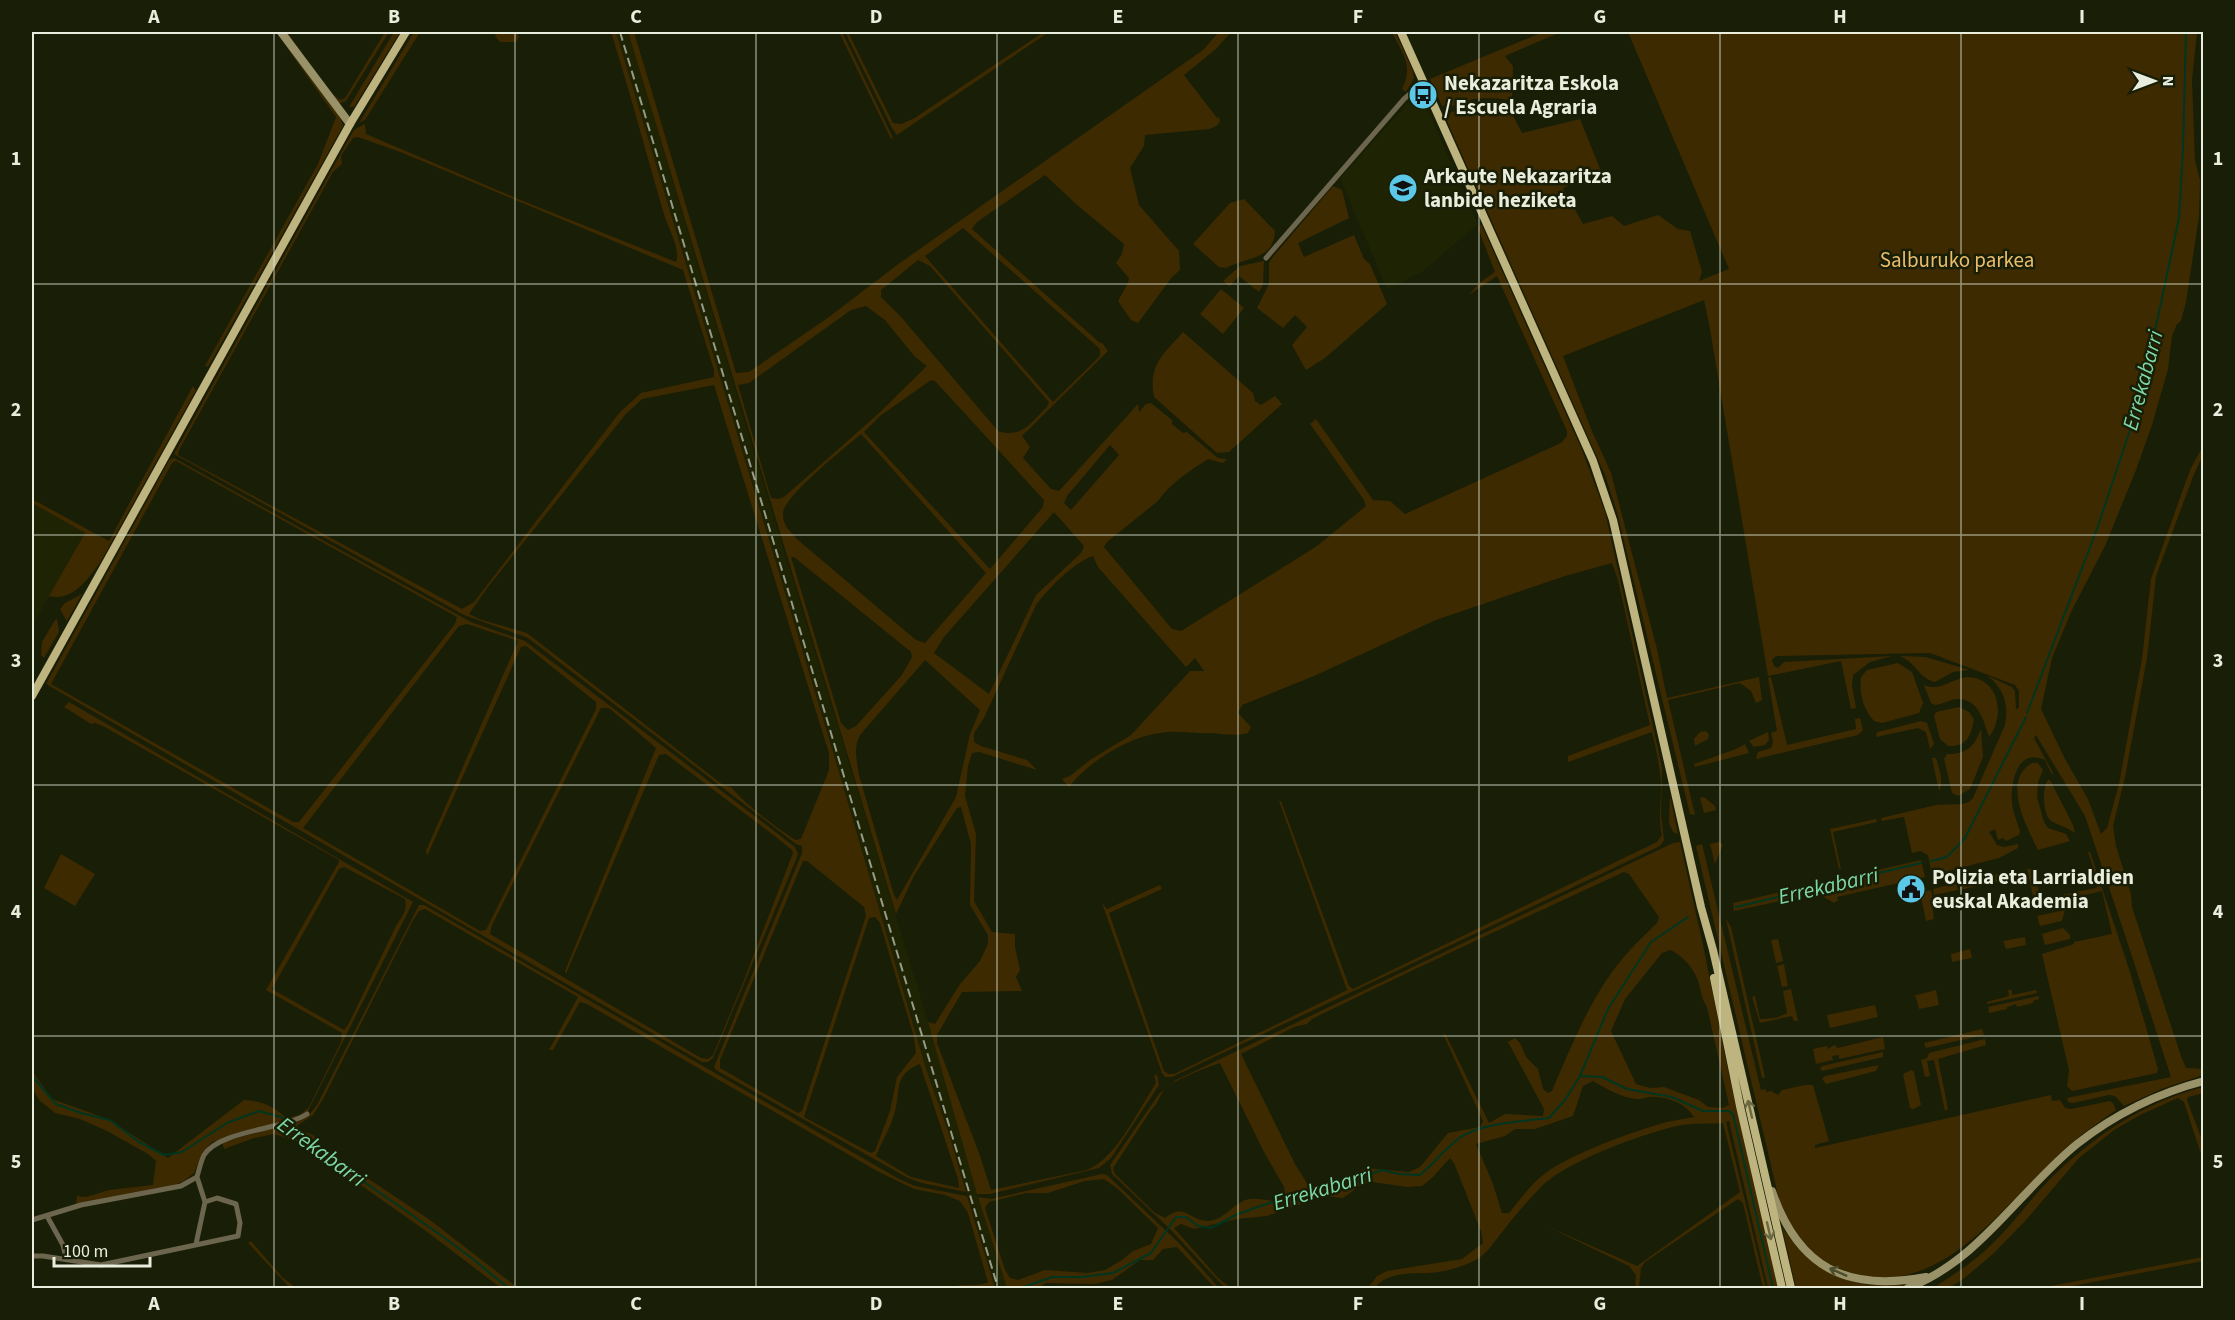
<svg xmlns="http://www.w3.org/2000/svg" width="2235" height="1320" font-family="'Source Sans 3',sans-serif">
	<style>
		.built { fill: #1d2303 }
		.green { fill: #3e2a01; fill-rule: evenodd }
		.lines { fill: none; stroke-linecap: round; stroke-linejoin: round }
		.stream { stroke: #003620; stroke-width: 2 }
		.street { stroke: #6b664d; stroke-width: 5 }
		.secondary { stroke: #999269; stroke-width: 8 }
		.primary { stroke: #bdb47f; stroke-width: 8 }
		.rail { stroke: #979c89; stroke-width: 2; stroke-dasharray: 9 4.5; stroke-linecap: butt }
		.oneway { stroke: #6b6942 }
		.oneway2 { stroke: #4c4c2e }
		.grid { fill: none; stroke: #e8eddd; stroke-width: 1.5; stroke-opacity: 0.55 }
		.labels { text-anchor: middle; stroke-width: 5; stroke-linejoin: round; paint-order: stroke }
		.poi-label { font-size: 21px; font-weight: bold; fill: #e8eddd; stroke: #191e06; text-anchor: start }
		.park-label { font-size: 21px; fill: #ebbc6a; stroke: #191e06 }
		.water-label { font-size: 22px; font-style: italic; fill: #7cd8a7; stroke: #191e06 }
		.neatline { fill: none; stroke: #e8eddd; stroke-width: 2 }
		.grid-label { font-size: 20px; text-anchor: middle; font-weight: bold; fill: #e8eddd }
	</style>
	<rect width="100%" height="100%" fill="#191e06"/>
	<path class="built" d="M616 32H628L753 449 925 1011 978 1197 1007 1288H995L949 1134 927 1073 836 762Z
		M1413 97H1422L1478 224 1421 273 1387 289 1340 179Z
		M32 503 85 533 32 627Z"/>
	<path class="green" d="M276 32 340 117 343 126 208 367 205 366 318 164 336 117Z
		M284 32H287C297 45 328 95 341 100L345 98 385 32H389L346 101 338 104Z
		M394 32H400L354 107H349Z
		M414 32H420L365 120 359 123Z
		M496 32C504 34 510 31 518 34L519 38 516 42H500L495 36Z
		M611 32H616L836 762 927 1072 949 1134 966 1192 922 1183 908 1178 716 1070 714 1067 802 853V846L796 844 528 638 464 615 174 454 352 133 355 129 365 124 366 134 518 199 676 262C681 249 668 228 664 214 646 153 630 92 611 32ZM358 137 403 153 683 270 714 370V377L641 393 620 412 474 602 462 609 178 455V452L333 172 342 164 341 156 353 138ZM714 385 829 753V770L801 839 795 840C773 825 748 807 731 787L723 785 527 633 479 619 469 614 488 587 625 415 642 399ZM803 861H807L864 907 866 916 802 1111 798 1113 720 1068V1060ZM875 917 880 923 914 1037 916 1053 897 1077 890 1111 875 1151 871 1153 804 1117 869 918ZM920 1064 958 1179 959 1188 911 1177 876 1156C882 1141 891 1127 895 1111 901 1090 893 1075 920 1064Z
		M628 32H634L736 373 749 372 829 317 897 265 1203 50 1219 32H1231L1216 49 1184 75 1217 118 1219 117 1220 121 1218 125 1210 129 1145 135 1144 146 1130 168 1139 205 1179 251 1180 270 1172 277 1138 323 1131 320 1118 301 1128 283 1129 278 1116 263 1122 254 1124 244 1076 204 1045 175 977 222 972 229 1100 343H1102L1108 351 1022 436 1030 447 1023 458 1051 489 1059 491 1138 404 1139 412 1146 404 1151 403 1172 420V424L1183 433 1187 432 1218 458 1227 459 1223 463 1208 459C1191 470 1169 484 1158 501L1107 542 1104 547 1172 629 1181 631 1317 546 1366 506 1364 500 1310 424 1316 419 1373 500 1390 501 1405 514 1561 443 1567 436V431L1497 276 1469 295 1479 283 1495 272 1478 228 1481 224 1582 450 1605 512 1662 767 1661 815 1664 840 1660 846 1172 1077H1165L1162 1073 1102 903 1107 909 1160 885 1162 889 1109 913 1164 1071 1168 1074H1174L1347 990 1279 801H1281L1349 986 1353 989 1657 842 1662 835C1658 819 1661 804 1661 788 1661 770 1656 749 1652 732L1568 762V756L1650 725 1618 580 1612 563 1565 576 1436 620 1314 676 1242 705 1238 713 1251 727 1248 733C1234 737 1221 733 1206 733 1191 733 1174 730 1160 733 1128 737 1088 762 1069 787L1062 779 1070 776 1090 760 1131 735 1190 671H1204L1195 658 1186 667 1098 567 1093 556C1074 562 1048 589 1036 605L984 718 974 733V742L981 746 1027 760 1037 770 979 752 972 753 968 766 965 796 976 834 974 901 992 932 1015 934V947L1020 970 1016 977 1022 991 962 992 937 1035V1043L979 1153 991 1190 1087 1170C1116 1158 1136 1114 1153 1088L1156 1082 1154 1076 1157 1074 1159 1085 1111 1158 1099 1168 990 1194H977L928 1022 935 1024 960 984 980 961 988 944V935L970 905 971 844 961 807 957 808 914 876 896 914ZM963 228 1100 349V356L1053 402 925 256ZM918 260 930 266 1049 402 1047 407C1031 422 1022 439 998 431L902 318 881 297V290ZM866 306 885 320 915 357 927 366 878 414 784 497 778 499 771 498 738 385 749 383 851 310ZM931 380 935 381 1044 500 1043 507 990 569 864 432 880 416ZM861 434 986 573 925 643 916 640 798 540C790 532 782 524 783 513 784 496 846 447 861 434ZM1110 445 1119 455 1071 510 1064 503 1067 496ZM1054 512 1084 546 1081 553 1036 595 989 694 934 653 944 637ZM791 557H794L911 652 912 657 902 675 856 726 848 730 841 723ZM925 660 980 710 970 734 956 797 897 900 894 895 859 775C857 762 853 747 860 735Z
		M839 32H842L893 138 891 139Z
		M845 32H848L893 123 901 124 913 119 1044 32H1049L897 135 892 128Z
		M1392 32H1395L1413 71 1414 78 1406 92 1402 89C1414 64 1402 54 1392 32Z
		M1543 32H1561L1505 56 1513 66 1512 97 1509 100C1496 98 1482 97 1470 100 1459 102 1452 109 1442 106L1430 79Z
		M1628 32H2197L2192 80 2195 161 2200 180 2199 216 2186 302 2181 321 2177 324 2172 336 2168 369 2152 425 2136 470 2105 546 2072 610 2052 658 2041 709 2065 759 2088 799 2101 834 2107 828 2119 784 2142 659 2151 579 2190 470 2203 446V455L2194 474 2156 576 2147 658 2125 777 2113 826 2116 846 2131 894 2132 907 2181 1056 2186 1068 2203 1069V1075L2164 1088 2124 1106 2115 1096 2109 1095 2073 1103 2068 1102 2067 1098 2171 1077 2125 935 2085 816 2036 735 2034 738 2054 775 2051 773 2045 760C2018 747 2010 782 2012 803 2013 812 2017 822 2020 831L2019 835 2006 841 2003 838 1998 840 1995 829 1989 832 1997 845 2004 847 2018 844V848L1999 858 1932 875 1928 855 1920 851 1912 853 1904 817 1882 821 1881 818 1936 805 1963 804 1969 802 1973 798 2005 725C2009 705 2004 689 1988 676L2012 687 2015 691 2016 709 2019 708V691L2015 685 1930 653 1776 656 1772 660 1774 666 1778 668 1784 662 1892 656 1870 662 1853 675 1852 686 1856 708 1851 709 1841 661 1768 676 1710 329 1704 300 1563 356 1591 429 1611 473 1657 649 1667 698 1759 677 1762 700 1756 703 1751 691 1740 683 1668 700 1695 815 1690 814 1617 512 1605 475 1447 121 1451 112 1485 103 1507 104 1522 133 1580 119 1601 171 1563 188 1583 224 1612 216 1624 226 1658 215 1678 229 1690 231 1702 272 1699 281 1729 269Z
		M1333 186 1342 190 1349 218 1298 243 1304 257 1354 235 1364 259 1370 264 1387 304 1325 358 1306 370 1292 345 1307 327 1295 315 1283 328 1257 308 1269 284V263L1272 258Z
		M1244 199 1275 231C1274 260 1247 257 1226 268L1219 267 1193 244 1230 203Z
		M1264 261 1263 285 1259 292 1239 276 1230 286 1223 281 1240 266Z
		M1221 289 1244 308 1223 334 1200 314Z
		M1183 332 1253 393 1255 401 1261 405 1275 396 1282 404 1229 452 1217 453 1154 397C1148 364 1164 354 1183 332Z
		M193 386 196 390 101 561C88 579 73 602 49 596L85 533 32 503V499L109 541Z
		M174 458 471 622 525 641 795 847 798 854 795 862 713 1058 708 1062H702L46 684 170 459ZM176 461 457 617 455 624 299 822H293L263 805 51 684 172 463ZM467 624 518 641 426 851 427 856 521 647 526 646 596 702V709L486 930 480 931 303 828 459 626ZM601 708H609L656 748 565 971 566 974 659 755 666 754 776 837 792 850 793 853 744 980 713 1055 708 1059 701 1058 490 934 492 925Z
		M82 594 67 621 66 620 60 609 65 603Z
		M57 619 59 632 44 658 41 655 42 642 55 620Z
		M1900 656 1926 657 1969 670 1953 672 1935 682C1917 677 1917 663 1900 656Z
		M1898 663 1912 672 1923 703 1919 713 1882 723 1874 721C1863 708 1859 694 1861 677L1867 670Z
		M1771 677 1787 745 1856 729 1855 719 1860 718 1863 730 1858 735 1756 759 1758 752 1771 748 1773 742 1771 733 1777 731 1768 678Z
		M1967 677C1999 678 2006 715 1989 737 1984 722 1979 699 1958 699 1951 699 1943 704 1935 705L1931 703 1924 685C1940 692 1951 679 1967 677Z
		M69 702 413 902 308 1111 298 1118 212 1142 202 1153 194 1173 184 1181 172 1186 76 1204 77 1196 86 1197 109 1190 153 1185 156 1161 148 1154 107 1131 80 1119 55 1113 39 1100 32 1088V1071L52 1099 108 1119 168 1158 244 1100C262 1101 273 1106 286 1118L300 1115 309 1107 341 1042 342 1033 266 990 339 862V860L103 726 95 723 91 724 64 707ZM344 867 405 899C408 909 403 916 397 924L348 1025 344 1030 272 989 339 869Z
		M1959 707 1969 712 1974 719C1971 736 1967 747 1948 746L1940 739 1934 716 1936 712Z
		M1921 721 1927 723 1934 744 1930 749 1926 732 1918 728 1876 737 1877 732 1882 731Z
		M1981 729 1983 757 1970 789 1958 796 1952 793 1944 759 1947 754C1967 754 1974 747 1981 729Z
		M1706 731 1709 735 1708 739 1695 746 1694 739 1700 732Z
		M1768 732 1769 740 1765 745 1754 747 1749 741Z
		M1745 744 1749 753 1695 767 1694 764 1736 749Z
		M1932 758H1936C1940 772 1946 785 1935 797L1939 791Z
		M2032 763H2038L2043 770 2038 782 2037 797 2044 822 2048 828 2066 834 2070 841 2038 850C2027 827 2001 781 2032 763Z
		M2048 780H2050L2073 825 2075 833C2068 827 2053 824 2049 819 2043 810 2042 788 2048 780Z
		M1670 795 1678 834 1673 832 1669 823Z
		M1704 797 1715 806 1716 810 1704 813 1700 798Z
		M1876 819 1877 822 1833 832 1841 869H1839L1830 829Z
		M1680 842 1703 945 1729 1075 1778 1288H1768L1729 1121 1726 1122 1766 1288H1763L1743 1203 1738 1199 1645 1262 1641 1268 1639 1288H1635L1636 1275 1629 1266 1544 1225 1637 1266 1740 1192 1723 1123C1710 1124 1695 1123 1682 1125 1647 1132 1566 1161 1541 1187 1526 1202 1512 1219 1499 1236 1491 1246 1486 1255 1474 1261 1463 1266 1451 1270 1439 1272 1419 1275 1388 1269 1375 1288H1368L1377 1276 1387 1271 1462 1259 1483 1243 1481 1231 1454 1163 1450 1158 1433 1177 1422 1186 1407 1187 1372 1182 1361 1185 1343 1198 1324 1196 1267 1216 1237 1219 1194 1229 1181 1224 1174 1228 1218 1278 1231 1288H1225L1171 1230 1112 1174 1110 1165 1159 1094 1176 1080 1673 843ZM1624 872 1629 874 1659 917 1657 923C1649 931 1639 940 1631 949 1594 988 1573 1042 1552 1091L1548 1093 1543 1089 1538 1069 1526 1057 1520 1043 1515 1038 1508 1042 1544 1109 1543 1116 1505 1114 1489 1123 1446 1035 1443 1034 1483 1121 1480 1127 1448 1133 1420 1167 1409 1172 1366 1168 1332 1185 1319 1187 1308 1185 1295 1164 1241 1054 1294 1027 1307 1024 1312 1019C1415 968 1520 920 1624 872ZM1670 950C1680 954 1691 965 1696 976 1701 986 1700 997 1707 1007L1729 1105 1722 1108 1708 1107 1699 1100 1664 1087 1650 1088 1636 1084 1611 1031 1625 999 1662 953ZM1220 1063 1264 1152 1284 1187 1285 1195 1278 1201C1269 1201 1258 1198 1250 1199 1234 1201 1226 1220 1208 1221 1189 1221 1186 1202 1165 1218L1155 1213 1115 1174 1113 1168 1151 1110C1159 1103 1159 1094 1167 1087 1183 1076 1203 1069 1220 1063ZM1593 1081C1607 1089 1620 1097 1636 1099 1642 1100 1648 1096 1654 1097 1670 1097 1686 1104 1694 1117 1685 1119 1676 1120 1667 1122 1634 1131 1569 1154 1543 1175 1530 1185 1520 1200 1509 1213H1502L1493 1184 1476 1144 1505 1136 1515 1129H1535L1573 1116 1583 1086Z
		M1719 842 1723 844 1715 864 1710 844Z
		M1702 844 1761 1090 1766 1089V1092L1771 1091 1778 1095 1782 1090 1805 1085H1813L1829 1141 1815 1145V1148L2051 1095 2052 1101 2060 1100 2065 1108 2071 1109 2110 1101 2113 1103 2116 1110C2095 1125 2074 1139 2055 1158 1997 1213 1932 1307 1840 1269 1807 1255 1788 1228 1778 1195L1696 846Z
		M2088 852H2090L2130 972 2158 1069 2157 1073 2072 1091 2067 1086 2069 1070 2042 954 2074 944V942L2112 934 2102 891 2064 900 2065 905 2036 910 2027 869H2033L2041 899 2096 888 2099 885Z
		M61 854 95 874 75 906 44 888Z
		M1921 860 1925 877 1837 897 1838 900 1834 903 1817 893 1734 911 1733 903Z
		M2002 873 2010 874 2013 878 1988 884 1987 877Z
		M1984 877 1985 884 1960 890V883Z
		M1956 883 1958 890 1934 895 1933 889Z
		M1931 890 1934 903 1932 904 1934 919 1926 921 1921 897 1909 898 1908 895Z
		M419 905H424L899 1179 915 1186 967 1196 995 1288H949C962 1282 976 1288 988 1282L968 1213 960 1201 945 1195 914 1189 877 1171 587 1004 580 1002 553 1050H549L578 997 425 909 419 911 412 922 322 1101 313 1115 298 1125 297 1129 313 1135 327 1151 430 1220 518 1288H501L426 1231 365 1188 322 1163 302 1143 274 1134 254 1138 224 1149 222 1142 298 1122 309 1115 317 1105Z
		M2065 910 2062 921 2040 926 2037 916Z
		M1726 919 1731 927 1765 1077 1764 1078H1762Z
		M2063 928 2070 935V939L2045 945 2042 934Z
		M2025 937 2026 945 2006 949 2003 941Z
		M1778 939 1783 961 1776 963 1771 940Z
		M1970 949 1972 958 1952 962 1951 954Z
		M1784 964 1788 986 1782 987 1777 966Z
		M1791 989 1798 1021H1794L1792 1016 1760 1023 1752 997 1755 996 1760 1019 1776 1018 1787 1013 1783 991Z
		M1936 990 1939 1005 1919 1009 1916 997 1913 996Z
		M2008 990H2012V995L2036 990 2037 993 1987 1004V1002L2009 996Z
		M2039 996V999L2033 1001V1003L2017 1007 2016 1004 2007 1007V1009L1989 1013 1988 1007Z
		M1875 1005 1878 1017 1830 1028 1827 1015Z
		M1982 1029 1984 1035 1926 1048 1924 1043Z
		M1883 1037 1885 1049 1839 1059V1055L1832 1056 1833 1060 1816 1064 1813 1049 1827 1046 1828 1049 1834 1045 1838 1048Z
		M1985 1039 1986 1045 1938 1059 1948 1109 1945 1111 1934 1060 1927 1061 1930 1076 1925 1077 1921 1060 1927 1058 1929 1053Z
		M1883 1052V1057L1822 1071 1820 1069 1822 1066Z
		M1879 1065 1876 1071 1826 1084 1822 1079 1825 1076Z
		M1911 1070 1914 1072 1921 1105 1913 1109 1910 1108 1903 1074Z
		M2203 1087V1093L2188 1097 2187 1100 2203 1143V1160L2184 1102 2178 1098 2140 1115 2114 1130 2079 1158 2026 1220 1993 1254 1962 1280 1948 1288H1933C1953 1275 1974 1262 1991 1245 2012 1225 2029 1201 2049 1180 2093 1136 2143 1103 2203 1087Z
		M1102 1174 1107 1175 1180 1244 1219 1288H1215L1177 1247 1163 1249 1153 1260H1140L1112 1280 1095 1284 1046 1283 1038 1288H1007L978 1197 991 1199ZM1104 1179 1118 1189 1158 1228 1151 1244 1133 1251 1122 1260 1105 1270 1088 1273 1045 1270 1018 1280 1010 1278 1005 1270 985 1208 989 1202 1026 1193H1048L1085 1181Z
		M1782 1227C1803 1257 1833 1281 1871 1285 1882 1286 1893 1283 1904 1285L1894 1288H1796Z
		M251 1241 282 1277 296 1288H290L248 1243Z
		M2203 1257V1261L2062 1288H2040Z"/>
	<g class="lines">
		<path class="stream" d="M2027 713 2098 526 2134 418 2158 317 2179 218 2183 149 2186 32
			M1931 861 1947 857 1965 838 2026 717
			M1736 907 1921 863
			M32 1076 56 1104 81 1113 110 1120 139 1142 164 1155 182 1152 227 1123 259 1111 281 1117 321 1152 435 1231 473 1259 508 1288
			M1580 1076 1602 1077 1627 1089 1672 1097 1703 1111H1729L1733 1114 1773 1288
			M956 1288H978
			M1006 1288H1021L1052 1277H1081L1113 1273 1151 1253 1176 1217H1186L1198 1226 1211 1228 1238 1214 1307 1190 1354 1182 1381 1170 1399 1174 1420 1175C1433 1164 1444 1150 1458 1139 1479 1123 1523 1121 1549 1118L1565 1100 1580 1076 1608 1009 1651 942 1688 917"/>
		<path class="street" d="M1266 258 1404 99 1411 93 1426 86
			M197 1177C199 1170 201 1161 204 1155 220 1130 283 1130 307 1114
			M47 1216 63 1245 66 1259
			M32 1220 81 1205 181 1186 197 1177 205 1202
			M32 1256H43L101 1265 238 1236 240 1223 236 1204 217 1198 205 1202 196 1244"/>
		<path class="secondary" d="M281 32 350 124
			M1772 1191C1798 1268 1847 1292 1926 1277
			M1908 1288C1980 1260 2019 1191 2077 1144 2114 1115 2158 1093 2204 1081"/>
		<path class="primary" d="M1401 32 1593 461 1613 520 1701 907 1713 950 1791 1288
			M32 696 350 124 406 32
			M1714 978 1740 1106 1782 1288"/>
		<path class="rail" d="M620 32 998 1288"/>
	</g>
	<defs><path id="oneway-shaft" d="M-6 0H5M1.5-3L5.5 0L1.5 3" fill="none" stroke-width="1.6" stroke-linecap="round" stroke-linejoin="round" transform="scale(1.5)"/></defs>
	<g class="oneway">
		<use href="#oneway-shaft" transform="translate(1750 1109) rotate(-103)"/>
		<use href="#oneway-shaft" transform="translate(1769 1231) rotate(77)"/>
	</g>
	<use class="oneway2" href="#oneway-shaft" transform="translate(1838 1272) rotate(-156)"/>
	<path class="grid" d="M274 32V1288M515 32V1288M756 32V1288M997 32V1288M1238 32V1288M1479 32V1288M1720 32V1288M1961 32V1288M32 284H2204M32 535H2204M32 785H2204M32 1036H2204"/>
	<defs>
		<g id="bus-disc" transform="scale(1.5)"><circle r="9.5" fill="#5ac8e6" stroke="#191e06"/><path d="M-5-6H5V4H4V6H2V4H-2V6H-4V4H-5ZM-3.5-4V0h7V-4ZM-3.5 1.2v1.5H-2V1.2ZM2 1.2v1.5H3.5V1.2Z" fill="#111"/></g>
		<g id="university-disc" transform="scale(1.5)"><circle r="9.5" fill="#5ac8e6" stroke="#191e06"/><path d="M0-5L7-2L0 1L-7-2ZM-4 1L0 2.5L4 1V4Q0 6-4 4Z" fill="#111"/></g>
		<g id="civic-disc" transform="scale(1.5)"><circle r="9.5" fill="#5ac8e6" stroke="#191e06"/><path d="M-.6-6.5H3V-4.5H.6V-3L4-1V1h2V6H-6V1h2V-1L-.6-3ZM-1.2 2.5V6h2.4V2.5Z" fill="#111"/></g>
	</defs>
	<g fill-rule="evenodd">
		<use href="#bus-disc" x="1423" y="95"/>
		<use href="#university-disc" x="1403" y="188"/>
		<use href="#civic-disc" x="1911" y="889"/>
	</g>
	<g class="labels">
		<g class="poi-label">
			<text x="1444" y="90">Nekazaritza Eskola<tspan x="1444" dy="24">/ Escuela Agraria</tspan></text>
			<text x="1424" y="183">Arkaute Nekazaritza<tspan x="1424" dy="24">lanbide heziketa</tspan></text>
			<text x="1932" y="884">Polizia eta Larrialdien<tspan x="1932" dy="24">euskal Akademia</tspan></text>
		</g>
		<g class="park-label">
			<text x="1957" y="267">Salburuko parkea</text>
		</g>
		<g class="water-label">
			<text transform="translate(2142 380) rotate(-75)" y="8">Errekabarri</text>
			<text transform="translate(1828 885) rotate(-13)" y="8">Errekabarri</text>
			<text transform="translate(322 1151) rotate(36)" y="8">Errekabarri</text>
			<text transform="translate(1322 1188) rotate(-17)" y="8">Errekabarri</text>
		</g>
	</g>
	<rect width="2235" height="1320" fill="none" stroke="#191e06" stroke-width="66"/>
	<g transform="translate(2154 81) rotate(90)" stroke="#191e06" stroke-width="4.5" paint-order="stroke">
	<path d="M0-4.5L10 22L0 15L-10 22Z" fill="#e8eddd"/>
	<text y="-9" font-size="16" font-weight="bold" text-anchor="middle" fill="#e8eddd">N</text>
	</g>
	<path d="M54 1257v9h96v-9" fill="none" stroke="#e8eddd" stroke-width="3"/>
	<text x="63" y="1257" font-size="18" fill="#e8eddd" stroke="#191e06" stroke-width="4.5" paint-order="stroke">100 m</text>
	<rect x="33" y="33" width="2169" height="1254" class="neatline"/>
	<g class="grid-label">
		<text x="154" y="23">A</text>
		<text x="394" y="23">B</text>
		<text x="636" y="23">C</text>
		<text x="876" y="23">D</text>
		<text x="1118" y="23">E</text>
		<text x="1358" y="23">F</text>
		<text x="1600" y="23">G</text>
		<text x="1840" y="23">H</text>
		<text x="2082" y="23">I</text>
		<text x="16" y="165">1</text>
		<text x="2218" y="165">1</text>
		<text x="16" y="416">2</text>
		<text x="2218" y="416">2</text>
		<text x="16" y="667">3</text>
		<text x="2218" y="667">3</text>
		<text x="16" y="918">4</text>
		<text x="2218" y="918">4</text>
		<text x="16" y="1168">5</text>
		<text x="2218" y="1168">5</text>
		<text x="154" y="1310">A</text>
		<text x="394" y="1310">B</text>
		<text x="636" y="1310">C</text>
		<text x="876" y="1310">D</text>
		<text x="1118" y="1310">E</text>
		<text x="1358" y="1310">F</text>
		<text x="1600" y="1310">G</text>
		<text x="1840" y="1310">H</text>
		<text x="2082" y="1310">I</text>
	</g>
</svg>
